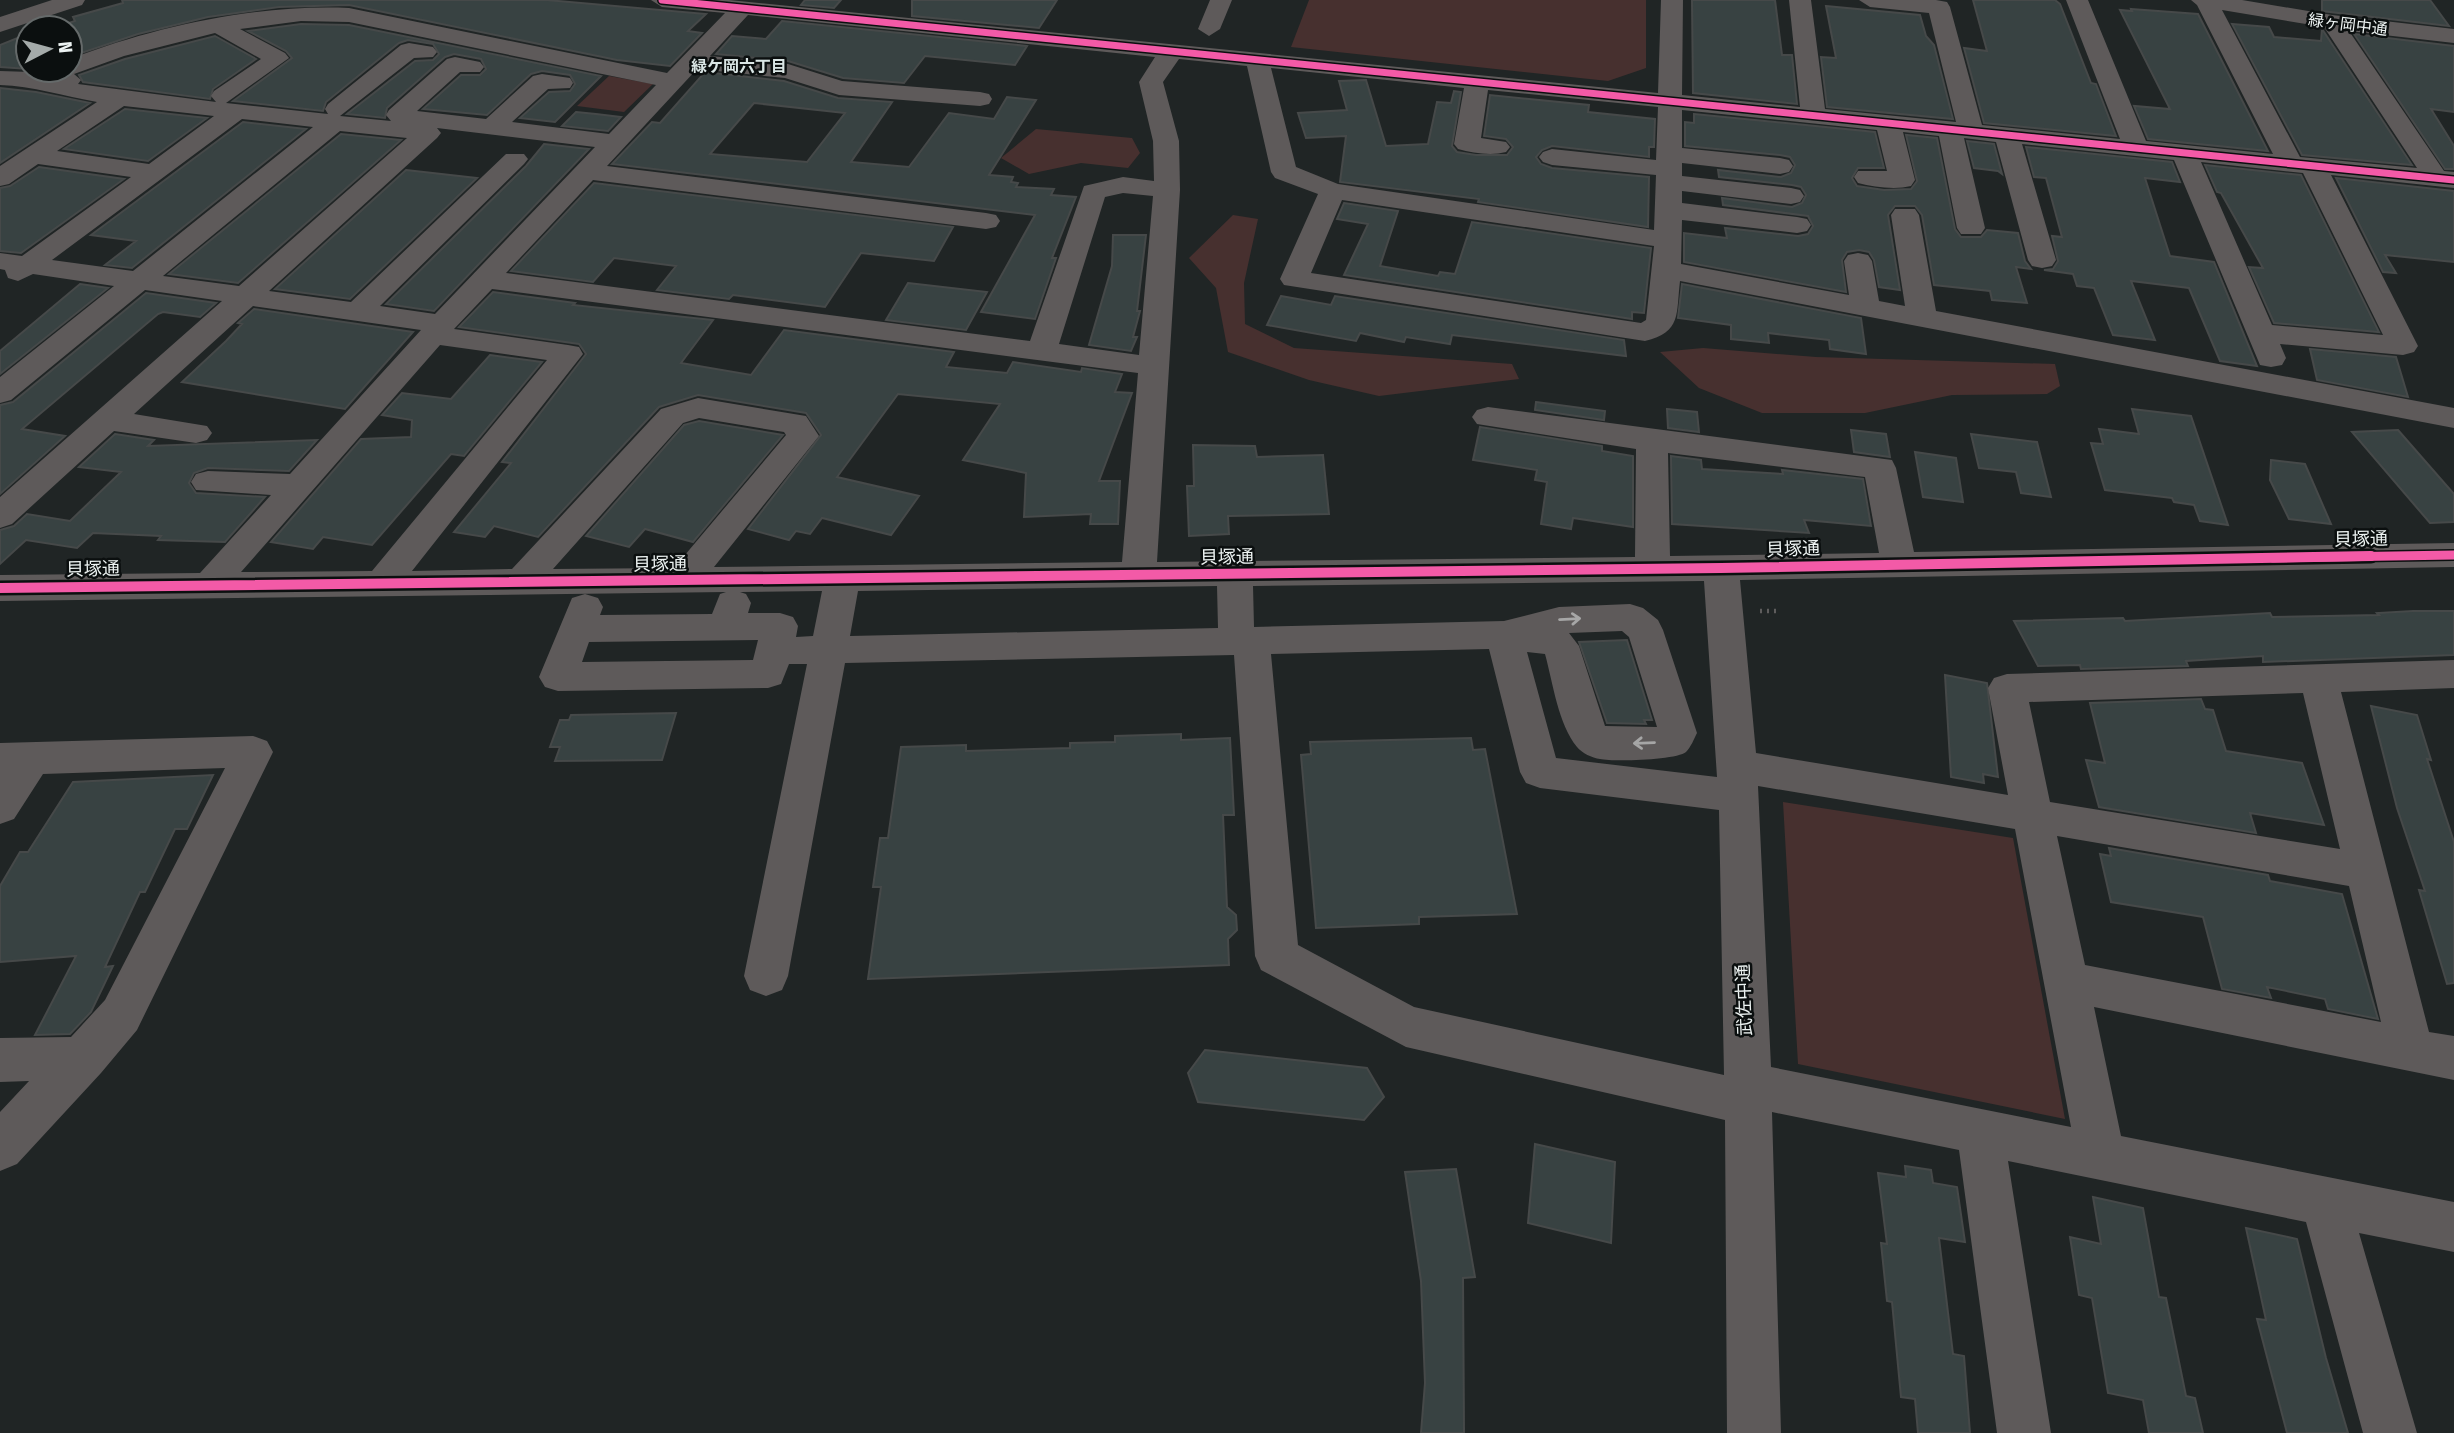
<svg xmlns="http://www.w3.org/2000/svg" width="2454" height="1433" font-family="'Fira Sans Condensed','Noto Sans JP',sans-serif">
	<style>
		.green { fill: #47302f }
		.building { fill: #384242; stroke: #464949; stroke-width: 2; fill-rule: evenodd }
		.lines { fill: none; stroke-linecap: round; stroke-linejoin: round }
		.path { stroke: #5e5d5d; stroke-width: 4.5; stroke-dasharray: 2 5; stroke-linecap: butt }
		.minor { fill: #5e5a5a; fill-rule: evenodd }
		.cycleway-far2-casing { stroke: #0b0f0f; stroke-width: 10 }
		.cycleway-far1-casing { stroke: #0b0f0f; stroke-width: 12 }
		.cycleway-casing { stroke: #0b0f0f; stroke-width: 15 }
		.cycleway-far2 { stroke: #f35aa7; stroke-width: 7 }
		.cycleway-far1 { stroke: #f35aa7; stroke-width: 9 }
		.cycleway { stroke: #f35aa7; stroke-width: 10 }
		.oneway { stroke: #a6a6a6 }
		.labels { text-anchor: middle; stroke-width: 5; stroke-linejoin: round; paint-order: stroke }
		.far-street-label { font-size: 16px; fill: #edf3f2; stroke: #0b0f0f }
		.far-neighbourhood-label { font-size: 16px; font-weight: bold; fill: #dae6e5; stroke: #0b0f0f }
		.street-label { font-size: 18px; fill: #edf3f2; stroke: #0b0f0f }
	</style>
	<rect width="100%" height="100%" fill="#202525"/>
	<path class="green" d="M1309 0H1646V68L1608 81 1291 47Z
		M609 76 653 84 624 112 577 106Z
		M1036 129 1132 138 1140 153 1128 168 1081 163 1029 174 1001 158Z
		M1233 215 1258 219 1244 283 1245 324 1294 348 1512 364 1519 379 1379 396 1309 380 1228 352 1216 288 1189 258Z
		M1703 348 1816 357 2055 364 2060 386 2047 394 1952 395 1865 413H1762L1699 388 1660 352Z
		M1783 802 2013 838 2065 1119 1798 1064Z"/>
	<path class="building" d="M122 0H547L706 14 688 31 702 33 670 66 617 60 349 5 279 7 208 17 138 34 72 56 70 59V28H54L75 21 73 17 123 3Z
		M805 0H841L834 8 801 5Z
		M912 0H1057L1039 28 912 16Z
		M1692 0H1775L1782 55H1792L1797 104 1693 93Z
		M1973 0H2055L2060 4 2091 83 2096 84 2116 136 1984 123 1964 48 1987 51Z
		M2322 0H2430L2449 26 2322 11Z
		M1826 6 1920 15 1926 36 1934 45 1953 119 1827 107 1821 57 1836 58Z
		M2131 9 2198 14 2268 151 2148 139 2134 106 2170 109 2120 10 2132 11Z
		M782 21 1027 46 1015 65 925 56 904 83 843 78 788 61 716 54 732 36 766 39Z
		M301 24 349 25 601 76 555 122 520 118 549 92 570 91 575 84 570 75 542 71 531 74 487 115 423 109 461 75H480L486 69 481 59 454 54 445 57 387 108 385 118 347 114 415 61 433 60 439 54 433 44 408 40 399 43 326 102 323 111 233 101 292 58 286 51 248 31Z
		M2232 24 2269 27 2274 37 2321 41 2322 29 2412 165 2302 155Z
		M2354 34 2454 46V112L2431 109 2454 146V169H2445Z
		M215 36 256 59 213 89 210 99 83 82 79 75 125 59Z
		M20 37H28V69L0 67V45Z
		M705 72 784 81 838 98 892 102 851 162 909 167 949 113 994 119 1007 97 1036 100 989 175 1013 177 1011 182 1018 183 1016 187 1054 189 1051 195 1076 197 1052 258H1056L1035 319 981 312 1035 215 612 164 652 122 660 123ZM754 103 845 113 807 162 710 154Z
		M1366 80 1386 146 1428 144 1437 102 1451 103 1454 91 1461 92 1452 146 1457 152 1476 155H1507L1513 147 1506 139 1484 136 1490 95 1589 105 1588 112 1655 119 1654 147H1649V157L1552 146 1542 150 1536 157 1541 164 1552 168 1649 177 1648 227 1478 202 1479 199 1340 182 1346 136 1306 138 1298 113 1347 110 1339 81Z
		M0 88 36 92 90 103 0 163Z
		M125 109 207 118 148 161 64 149Z
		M576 112 596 114 621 117 608 131 562 126Z
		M1694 114 1875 132 1884 168H1858L1852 178 1857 186 1884 190 1911 189 1917 181 1906 135 1937 138 1955 229 1961 237H1981L1987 230 2018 233 2025 261 2031 269 2016 267 2027 303 1992 300 1990 291 1934 285 1922 215 1915 206H1895L1888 215 1900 290 1879 287 1874 260 1869 252 1859 250 1847 252 1842 260 1846 292 1684 262V233L1727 238 1725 228 1798 236 1808 234 1813 226 1808 216 1723 205 1722 198 1792 207 1802 203 1806 195 1801 187 1792 185 1719 177 1718 170 1781 177 1791 173 1795 165 1790 157 1780 155 1685 146V122L1694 123Z
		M243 122 306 129 132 268 105 265 136 241 91 235Z
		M341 134 401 140 238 283 169 274Z
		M1967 141 1994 144 2002 174 1998 171 1974 168Z
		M544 144 589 149 434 311 386 304 526 166Z
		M2026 147 2172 162 2180 182 2145 178 2170 256 2214 262 2257 366 2220 361 2189 288 2131 281 2155 340 2113 335 2094 288 2077 286 2073 274 2044 270 2053 269 2058 261 2052 236 2062 237 2046 178 2034 177Z
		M2205 165 2301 175 2379 332 2274 323 2249 267 2263 268 2221 193 2217 192Z
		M39 167 124 179 21 253 0 251V188L10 186Z
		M406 170 477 178 350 299 275 289Z
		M2336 178 2454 191V262L2385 255 2396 273 2383 272Z
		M594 183 953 227 934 261 861 253 825 307 733 295 729 299 657 290 676 266 614 258 593 282 511 271Z
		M1344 203 1398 211 1380 266 1438 276 1440 272 1455 274 1472 222 1651 248 1644 313 1632 312V319L1344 275 1368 224 1337 219Z
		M1113 235H1146L1137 311H1140L1133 337H1137L1131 351 1089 345 1112 266Z
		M908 283 987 292 966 330 886 320Z
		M80 284 108 288 0 374V351Z
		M1682 284 1861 318 1866 354 1830 349 1829 340 1768 333 1769 343 1731 339V325L1678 318Z
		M493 292 575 303 573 305 713 320 681 363 751 375 784 330 954 352 946 367 1007 373 1013 362 1081 372 1082 368 1122 374 1115 392 1132 393 1099 481H1120L1118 524H1090L1091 514 1024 517 1026 473 963 460 1000 404 898 394 837 477 919 496 891 535 822 518 810 534 796 531 789 540 748 529 821 435 806 413 698 395 659 407 538 537 494 526 485 537 454 532 511 463 502 462 586 354 579 344 459 327Z
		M146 293 216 303 200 317 163 312 158 314 22 429 65 436 0 494V405L13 402Z
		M1281 296 1331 305 1335 296 1624 340 1626 356 1452 335 1450 344 1406 337 1404 342 1360 333 1356 341 1267 325Z
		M254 309 413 332 345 409 182 382 226 341 242 324 238 323Z
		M2310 349 2396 357 2408 397 2317 380Z
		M490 355 542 362 464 456 451 454 372 545 323 537 313 549 271 542 361 439 411 437 412 420 382 415 402 393 451 399Z
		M1536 402 1605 411 1604 420 1535 410Z
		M1667 409 1697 412 1699 432 1668 428Z
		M2132 409 2191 416 2228 525 2200 521 2194 505 2174 502 2172 498 2105 490 2091 443 2103 444 2099 429 2139 434Z
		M699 421 783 435 693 542 645 529 629 547 586 536 684 425Z
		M1480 427 1602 446V451L1633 456V527L1573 518 1571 529 1541 524 1547 482 1535 480 1537 470 1473 460Z
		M1851 430 1886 434 1890 457 1854 452Z
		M2398 430 2454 494V522L2430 523 2352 432Z
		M115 434 154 440 148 446 317 440 289 471 208 468 194 473 189 483 196 493 265 497 225 542 158 540 161 536 93 533 77 548 26 540 0 564V530L14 526 27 514 70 521 121 472 79 467Z
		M1971 434 2037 442 2051 497 2021 493 2016 472 1979 468Z
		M1193 445 1255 446 1257 457 1323 455 1329 514 1228 516 1229 534 1189 536 1187 486H1194Z
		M1915 452 1956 458 1963 502 1923 497Z
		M1671 456 1701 460 1702 469 1783 474 1782 470 1863 479 1871 526 1804 520 1809 533 1672 524Z
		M2271 460 2305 464 2331 524 2289 519 2270 480Z
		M2413 611H2454V655L2263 662V656L2186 661 2188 666 2081 669 2080 665 2038 666 2014 621 2123 618 2125 621 2270 613 2272 617 2379 615 2377 613Z
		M1627 640 1652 720H1644L1646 724 1607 723 1579 642Z
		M1945 675 1987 683 1998 777 1983 774 1984 783 1951 777Z
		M2201 699 2205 709 2213 710 2226 751 2302 763 2324 825 2250 813 2256 833 2099 807 2086 760 2105 763 2090 703Z
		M2371 706 2417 715 2431 760 2427 759 2454 842V983L2447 984 2419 890 2425 891 2397 808Z
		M676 713 662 760 555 761 560 747H550L560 720H569L571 715Z
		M1181 734V740L1230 738 1234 815H1223L1227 907 1236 915 1237 930 1228 939 1229 965 868 979 881 887H873L880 838H888L901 747 966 745V751L1070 748V743L1115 742V736Z
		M1471 738 1473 750 1485 749 1517 914 1419 917V924L1316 928 1301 755 1311 754 1310 742Z
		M213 775 187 829H175L145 892H140L105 967 113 966 91 1012 70 1034 35 1035 76 956 0 962V886L20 852H28L73 782Z
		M2109 848 2268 875 2270 881 2342 894 2378 1019 2328 1009 2325 999 2267 987 2271 998 2222 989 2203 917 2111 902 2100 854 2111 856Z
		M1205 1050 1367 1068 1384 1097 1364 1120 1198 1102 1188 1073Z
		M1535 1144 1615 1162 1611 1243 1528 1223Z
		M1905 1166 1931 1170 1933 1183 1957 1187 1965 1242 1939 1238 1953 1354 1964 1356 1970 1433H1918L1915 1399 1901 1397 1892 1302 1887 1301 1881 1243 1887 1244 1878 1173 1906 1177Z
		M1456 1169 1475 1277 1463 1278 1464 1433H1421L1425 1383 1421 1281 1405 1172Z
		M2093 1197 2143 1208 2159 1297 2166 1298 2186 1396 2195 1398 2203 1433H2149L2143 1400 2108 1393 2092 1298 2079 1295 2070 1237 2101 1244Z
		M2246 1228 2297 1239 2326 1358 2348 1433H2287L2257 1319 2266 1320Z"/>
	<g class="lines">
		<path class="path" d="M1760 611H1777"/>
		<path class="minor" d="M52 0H85L82 5 0 32V17Z
			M651 0H729L1658 93 1661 0H1683L1682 95 1800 107 1789 0H1811L1825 109 1956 122 1929 13 1870 7 1859 0H1936L1947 2 1950 7 1982 125 2120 139 2066 0H2088L2146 141 2273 154 2197 5 2191 0H2242L2332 15 2454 29V43L2349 31 2444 171 2454 172V188L2331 175 2418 346 2414 352 2403 355 2280 344 2286 358 2282 365 2271 367 2260 365 2174 160 2022 144 2056 260 2052 266 2042 268 2032 266 2028 260 1996 142 1964 138 1985 228 1981 234H1961L1957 228 1939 136 1903 132 1915 180 1911 186C1895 190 1874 187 1858 183L1854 177 1858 171H1887L1877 130 1682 110V148L1780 158 1789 160 1793 166 1789 172 1780 174 1682 163V176L1791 188 1800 190 1804 196 1800 202 1791 204 1682 191V203L1797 217 1807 219 1811 225 1807 231 1797 233 1682 220 1681 264 1849 295 1844 261 1848 255 1858 253 1868 255 1872 261 1879 301 1905 306 1891 215 1895 209H1915L1919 215 1936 311 2454 408V428L1680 281C1676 314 1682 332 1645 341L1284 285 1280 279 1318 194 1275 178 1271 172 1247 66 1179 59 1163 82 1179 141 1180 190 1157 562 1635 557 1636 449 1477 424 1472 417 1477 410 1488 407 1892 460 1896 468 1914 552 2454 543V567L1740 580 1756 753 2008 795 1988 688 1994 678 2007 674 2454 660V688L2341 692 2429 1032 2454 1036V1080L2094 1007 2121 1136 2454 1202V1252L2359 1233 2417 1433H2363L2306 1222 2008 1161 2051 1433H1997L1959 1150 1772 1112 1781 1433H1727L1725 1120 1406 1047 1261 970 1255 956 1234 655 845 663 788 976 782 990 766 996 750 990 744 976 807 664H789L781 684 768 688 558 691 545 687 539 677 572 598 585 594 598 598 603 607 600 615 712 614 720 594 726 592 0 601V575L200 573 271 495 196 490 191 482 196 474 208 471 290 474 421 330 253 306 134 414 207 426 212 433 207 440 196 443 114 431 12 524 0 528V497L222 301 145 290 11 400 0 403V377L114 286 33 274 18 281 8 278 5 270 0 269V253L22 256 131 177 38 164 9 184 0 186V166L97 102C63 96 33 86 0 85V71L61 73 60 70H70L73 58C156 26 259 4 349 8L667 73 725 13 662 7ZM2222 10 2324 27 2417 168 2300 157ZM748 15 1155 57 1139 82 1153 141 1154 181 1123 177 1084 186 1030 341 506 273 593 180 986 229 996 227 1000 221 996 215 986 213 607 166 697 69 785 78 839 95 980 106 989 104 992 99 989 94 980 92 842 81 788 64 710 56ZM301 21 349 22 656 85 609 134 512 122 548 89 570 88 573 83 570 78 542 74 533 76 486 119 417 111 460 72H480L484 67 480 62 455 57 447 59 389 110 386 115 391 121 340 116 414 58 433 57 437 52 433 47 409 43 401 45 328 104 325 109 328 114 226 103 289 58 285 53 240 29ZM215 33 261 59 214 91 211 96 216 102 78 84 81 80 74 74 124 56ZM1271 68 1464 88 1454 144 1458 149C1473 153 1491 156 1506 152L1510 147 1506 142 1481 138 1488 90 1658 107 1656 160 1552 149 1543 152 1539 157 1543 162 1552 165 1656 175 1654 230 1338 184 1296 167ZM124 106 214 116 149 164 57 151ZM242 119 313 127 133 271 52 260ZM437 128 595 147 435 314 380 306 524 164 528 159 524 154H506L351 302 269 291 437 138 441 133ZM340 131 407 138 239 286 163 276ZM2201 162 2303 173 2383 335 2272 325ZM1123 193 1153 196 1139 355 1059 344 1105 197ZM1342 200 1654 246 1646 320 1641 323 1311 273ZM492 289 1138 373 1122 562 714 567 819 436 806 416 698 398 661 409 512 569 412 571 583 354 579 347 568 345 454 329ZM440 345 547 360 372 571 241 572ZM699 418 784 432 786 435 674 568 553 569 683 423ZM1668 453 1865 477 1879 553 1670 556ZM1704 581 1717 777 1556 758 1527 652 1545 654C1553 683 1558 724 1577 747 1582 753 1592 758 1600 759 1614 762 1677 760 1686 752 1691 747 1694 739 1697 733L1663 630 1658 620 1643 608 1630 604 1559 607 1504 621 1254 627 1253 586ZM1217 586 1218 628 850 636 858 591ZM822 591 813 636 796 637 798 626 793 617 780 613H748L751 603 746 594 740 592ZM1622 631 1629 637 1657 727 1605 726 1579 646 1569 633ZM758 640 753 660 582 662 589 642ZM1489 649 1520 772 1526 783 1540 788 1719 810 1724 1075 1414 1007 1298 945 1271 654ZM2303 693 2340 849 2050 802 2029 702ZM1758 786 2015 829 2071 1127 1771 1067ZM2057 836 2349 886 2381 1022 2085 965Z
			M1210 0H1232L1220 29 1209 36 1198 29Z
			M253 736 267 741 273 752 137 1030 101 1073 17 1164 0 1171V1112L29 1081 0 1082V1038L71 1037 105 1000 225 768 43 774 14 819 0 824V743Z"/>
		<g class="cycleway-far2-casing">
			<path id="cycleway-far2" d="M662 0 2454 180"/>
		</g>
		<g class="cycleway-far1-casing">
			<path id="cycleway-far1" d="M2273 558 2454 555"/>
		</g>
		<g class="cycleway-casing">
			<path id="cycleway" d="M0 588 1721 568 2371 556"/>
		</g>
		<use href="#cycleway-far2" class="cycleway-far2"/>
		<use href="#cycleway-far1" class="cycleway-far1"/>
		<use href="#cycleway" class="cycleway"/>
	</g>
	<defs><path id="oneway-shaft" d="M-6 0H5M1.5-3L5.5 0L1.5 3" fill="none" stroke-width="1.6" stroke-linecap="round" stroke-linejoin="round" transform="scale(1.75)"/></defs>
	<g class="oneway">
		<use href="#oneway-shaft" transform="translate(1570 619) rotate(-3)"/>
		<use href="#oneway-shaft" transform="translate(1644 743) rotate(178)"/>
	</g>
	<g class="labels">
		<g class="far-street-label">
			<text transform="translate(2348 24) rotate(7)" y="6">緑ヶ岡中通</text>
		</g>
		<g class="far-neighbourhood-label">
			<text x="739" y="72">緑ケ岡六丁目</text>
		</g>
		<g class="street-label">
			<text transform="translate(2361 539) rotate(-1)" y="6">貝塚通</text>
			<text transform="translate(1793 549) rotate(-2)" y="6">貝塚通</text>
			<text transform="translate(1227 557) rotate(-1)" y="6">貝塚通</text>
			<text transform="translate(660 564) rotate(-1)" y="6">貝塚通</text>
			<text transform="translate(93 569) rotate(-1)" y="6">貝塚通</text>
			<text transform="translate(1744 1000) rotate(-92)" y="6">武佐中通</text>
		</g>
	</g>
	<g transform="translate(49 49) rotate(84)"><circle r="33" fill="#0b0f0f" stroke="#656a6a" stroke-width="2"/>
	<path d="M0-5L12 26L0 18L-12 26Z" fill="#a5abaa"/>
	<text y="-10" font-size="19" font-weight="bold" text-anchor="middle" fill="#edf3f2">N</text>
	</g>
</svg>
